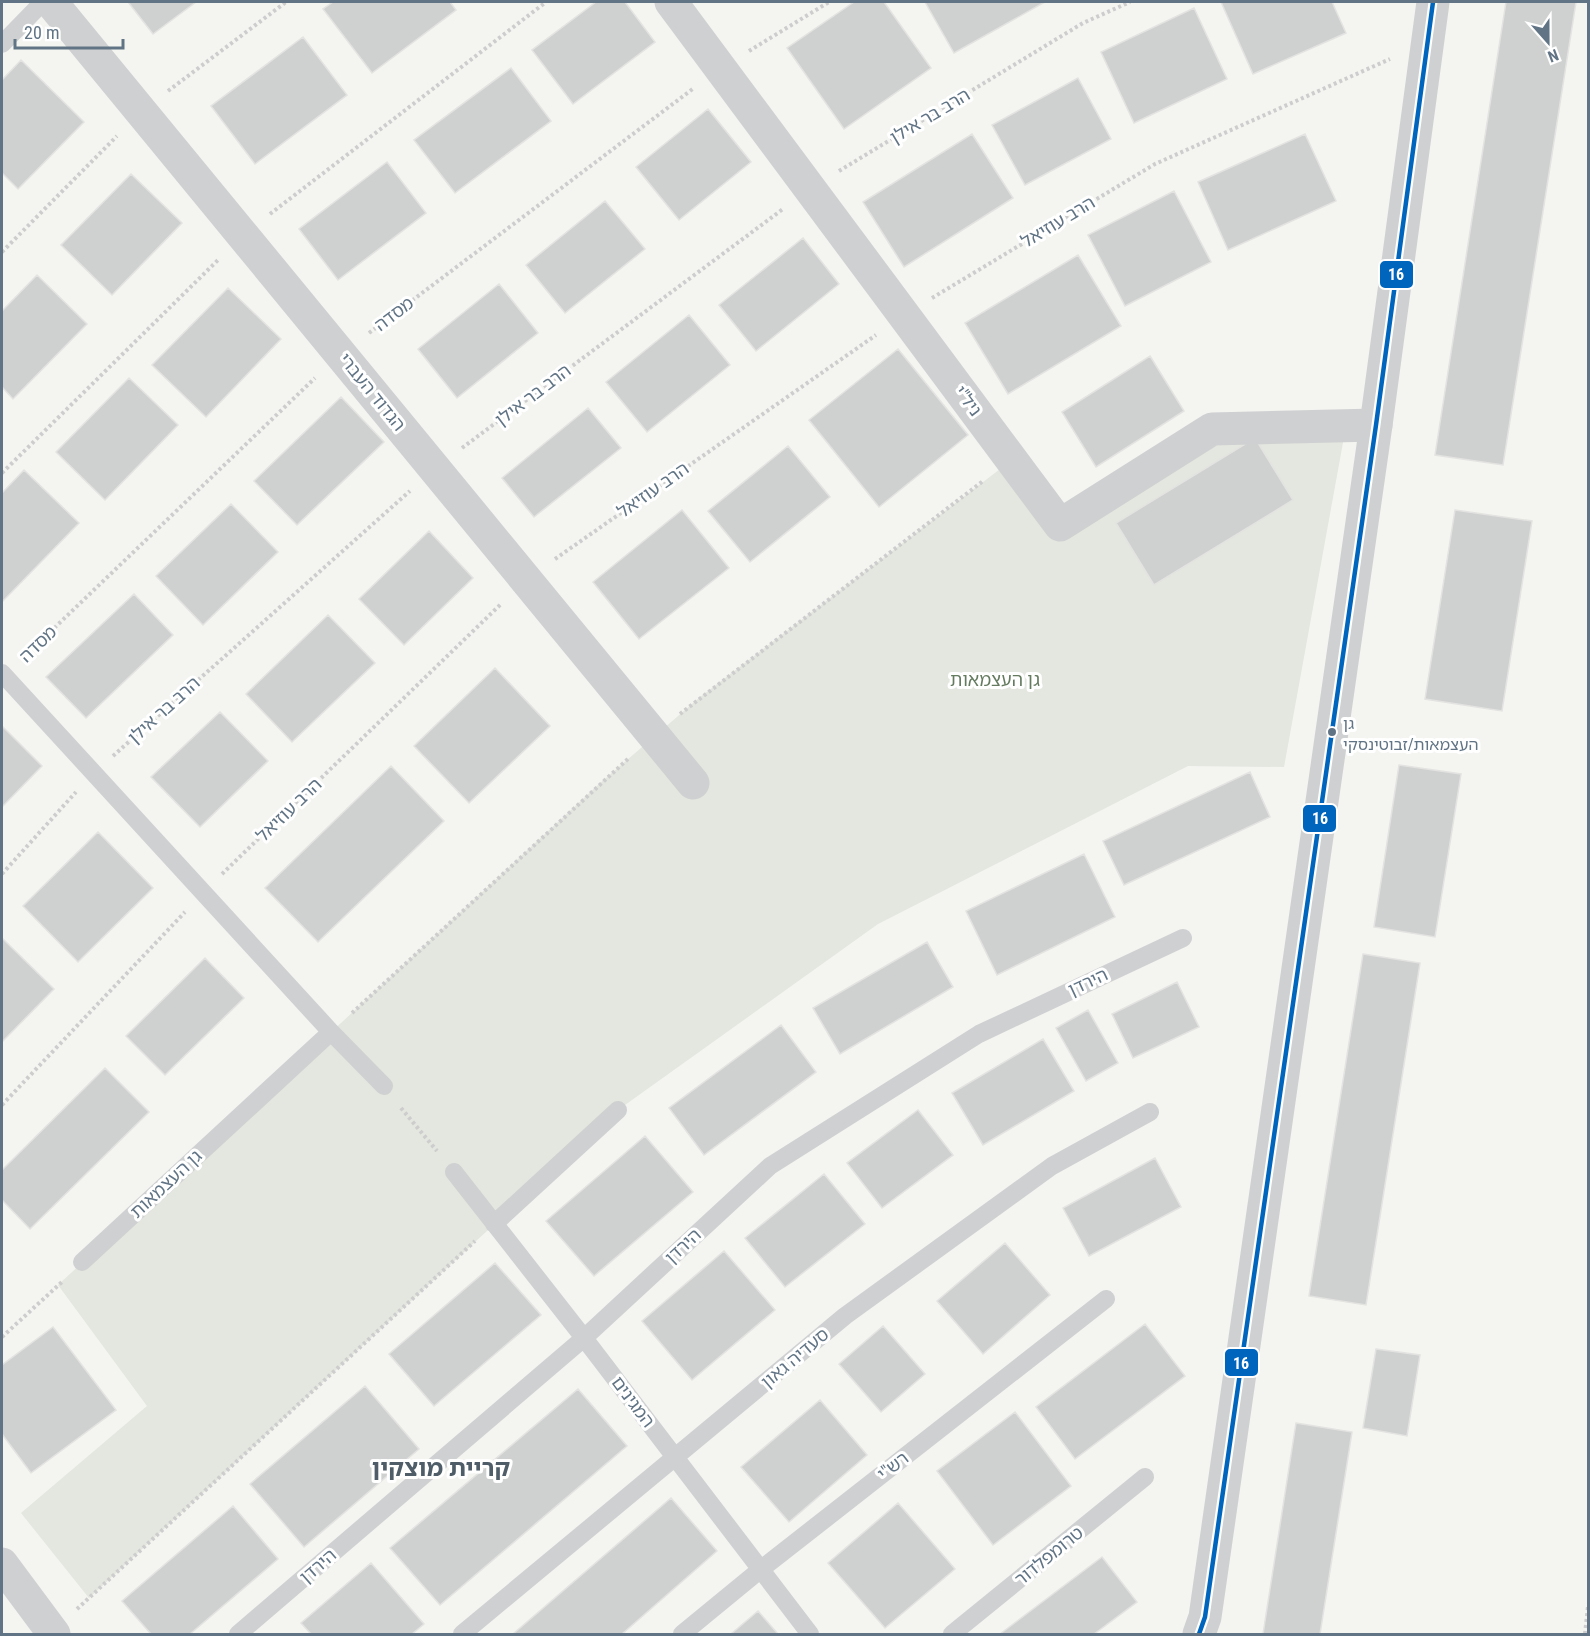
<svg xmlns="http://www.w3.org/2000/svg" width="1590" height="1636" font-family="'Roboto Condensed','Noto Sans Hebrew',sans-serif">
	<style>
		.green { fill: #e3e7df }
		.building { fill: #cfd0d0; stroke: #e3e3e1; stroke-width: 1.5 }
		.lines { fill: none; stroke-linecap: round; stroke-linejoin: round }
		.path { stroke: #cdcdcd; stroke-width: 4; stroke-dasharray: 3 3; stroke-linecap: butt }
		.service { stroke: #cfd0d1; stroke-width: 18 }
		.minor { stroke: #cfd0d1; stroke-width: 33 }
		.tertiary { stroke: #cfd0d1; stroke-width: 33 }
		.bus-1-casing { stroke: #fff; stroke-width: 9 }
		.bus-1 { stroke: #0065bd; stroke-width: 4.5 }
		.bus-dot { fill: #617485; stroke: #fff; stroke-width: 2 }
		.labels { text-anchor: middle; stroke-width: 6; stroke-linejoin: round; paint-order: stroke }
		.bus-label { font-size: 16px; fill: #617485; stroke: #fff; text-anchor: start }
		.street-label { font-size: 18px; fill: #617485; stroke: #fff }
		.park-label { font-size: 18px; fill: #657b60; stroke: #fff }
		.district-label { font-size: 24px; font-weight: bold; fill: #4f5d69; stroke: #fff }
		.line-badge { stroke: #fff; stroke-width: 2 }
		.badge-label { font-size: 16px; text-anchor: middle; font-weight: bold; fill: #fff }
	</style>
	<rect width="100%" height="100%" fill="#f4f4f1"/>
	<path class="green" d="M1346 426 1284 767 1188 766 878 924 618 1110 89 1598 21 1513 147 1406 58 1285 598 785 699 698 1012 460 1060 525 1212 429Z"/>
	<path class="building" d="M128 2H196L153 34Z
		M333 2H450L456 10 372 73 323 9Z
		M596 2H625L655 42 573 104 532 50Z
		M854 2H884L931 68 844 129 787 48Z
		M925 2H1045L954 53Z
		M1221 2H1332L1346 33 1253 74Z
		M1506 2H1576L1503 465 1435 455Z
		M1194 8 1227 79 1134 123 1101 52Z
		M303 37 347 95 255 164 211 106Z
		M21 60 84 122 18 189 2 173V80Z
		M511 68 551 121 455 193 414 140Z
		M1078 78 1111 139 1025 185 992 125Z
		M708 109 751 162 679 220 636 167Z
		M972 134 1013 198 904 267 863 202Z
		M1305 134 1336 201 1228 250 1198 182Z
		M387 162 426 213 338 280 299 229Z
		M131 174 182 223 112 295 61 245Z
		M1174 191 1211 262 1125 306 1088 235Z
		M605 201 645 249 565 313 526 265Z
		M803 238 839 284 756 351 719 305Z
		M1078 255 1121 326 1008 394 965 323Z
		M37 275 87 324 13 399 2 387V311Z
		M499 284 538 333 457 398 418 349Z
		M228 288 281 339 206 417 152 365Z
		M689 315 730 365 647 432 606 382Z
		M898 349 968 435 879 507 809 420Z
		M1150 356 1184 411 1096 467 1062 412Z
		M129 378 178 425 105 500 56 452Z
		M341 397 384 442 297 525 254 481Z
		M588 408 621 448 534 517 502 478Z
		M1255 438 1293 500 1154 585 1116 523Z
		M788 446 830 497 750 562 708 511Z
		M24 470 79 523 2 602V493Z
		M231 504 278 552 203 625 156 576Z
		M682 510 729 568 639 639 593 582Z
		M1455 510 1532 521 1502 711 1425 699Z
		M429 531 473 578 404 645 359 599Z
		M134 594 173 635 86 718 46 677Z
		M328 615 375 663 292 742 246 694Z
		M495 668 550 726 469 803 414 746Z
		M220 712 268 761 200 827 151 777Z
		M2 726 42 766 2 807Z
		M1399 765 1461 774 1435 937 1374 927Z
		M391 766 444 821 318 942 265 888Z
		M1250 772 1270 817 1124 885 1103 841Z
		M98 832 153 888 78 962 23 906Z
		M1084 854 1115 917 997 975 966 911Z
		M2 938 54 989 2 1042Z
		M927 942 953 987 840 1054 813 1008Z
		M1363 954 1420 963 1366 1305 1309 1296Z
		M205 958 244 998 165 1075 126 1036Z
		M1177 982 1199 1027 1133 1058 1112 1014Z
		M1088 1010 1118 1063 1086 1081 1056 1028Z
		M781 1025 816 1072 704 1155 669 1108Z
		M1043 1039 1074 1091 983 1145 952 1093Z
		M105 1068 149 1112 30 1229 2 1200V1170Z
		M918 1110 953 1155 882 1208 847 1163Z
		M645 1136 693 1192 594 1276 546 1221Z
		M1155 1158 1181 1207 1089 1256 1063 1208Z
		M824 1174 865 1224 785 1287 745 1238Z
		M1005 1243 1050 1295 983 1354 937 1301Z
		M724 1251 775 1310 692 1380 642 1321Z
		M495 1263 541 1315 434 1406 389 1354Z
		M1145 1324 1185 1376 1075 1459 1036 1407Z
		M883 1326 925 1374 881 1412 839 1364Z
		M53 1327 116 1410 31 1473 2 1434V1365Z
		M1376 1349 1420 1355 1407 1436 1363 1428Z
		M365 1386 419 1449 304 1547 250 1484Z
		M578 1389 627 1446 440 1605 390 1548Z
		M820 1400 867 1455 789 1522 741 1467Z
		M1015 1412 1071 1486 993 1545 937 1471Z
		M1296 1423 1352 1432 1320 1634H1263Z
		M671 1498 717 1551 622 1634H513Z
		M898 1503 955 1569 885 1628 828 1563Z
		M233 1506 278 1559 190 1634H151L122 1601Z
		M1102 1557 1137 1602 1094 1634H1000Z
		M371 1563 424 1624 412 1634H311L301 1623Z
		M758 1611 778 1634H731Z"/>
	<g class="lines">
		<path class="path" d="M749 51 829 2
			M168 91 286 2
			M839 171 1083 23 1130 2
			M270 214 546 2
			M2 252 117 136
			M932 298 1155 164 1390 59
			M369 333 694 88
			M462 448 783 209
			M2 473 219 259
			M555 559 876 335
			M24 657 315 378
			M680 714 983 481
			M113 756 410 491
			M2 874 76 792
			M222 874 501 604
			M352 1013 629 758
			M2 1105 185 912
			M401 1108 437 1151
			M2 1337 63 1281
			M77 1609 475 1241
			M1585 1634 1588 1606"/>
		<path class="service" d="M2 44 43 2
			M2 673 331 1032 384 1086
			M454 1172 584 1338 810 1634
			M494 1224 618 1110
			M82 1262 331 1032
			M238 1634 584 1338 770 1166 979 1034 1183 938
			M462 1634 845 1316 1052 1166 1150 1112
			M682 1634 760 1570 1106 1299
			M952 1634 1145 1477"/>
		<path class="minor" d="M51 2 693 783
			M671 2 1060 525 1212 429 1376 425"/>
		<path class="tertiary" d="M2 1564 54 1634
			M1199 1634 1205 1617 1376 425 1433 2"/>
		<g class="bus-1-casing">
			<path id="bus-1" d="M1199 1634 1205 1617 1376 425 1433 2"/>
		</g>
		<use href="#bus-1" class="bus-1"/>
	</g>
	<circle class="bus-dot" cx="1332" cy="732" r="5"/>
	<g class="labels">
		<g class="bus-label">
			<text x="1343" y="729">גן<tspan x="1343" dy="21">העצמאות/זבוטינסקי</tspan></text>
		</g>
		<g class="street-label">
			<text transform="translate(930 116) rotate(-31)" y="6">הרב בר אילן</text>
			<text transform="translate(1058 222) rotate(-31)" y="6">הרב עוזיאל</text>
			<text transform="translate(394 314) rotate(-37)" y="6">מסדה</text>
			<text transform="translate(372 392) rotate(51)" y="6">הגדוד העברי</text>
			<text transform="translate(533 395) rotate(-37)" y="6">הרב בר אילן</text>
			<text transform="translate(968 401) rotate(53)" y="6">ניל"י</text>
			<text transform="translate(653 490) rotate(-35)" y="6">הרב עוזיאל</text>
			<text transform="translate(38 644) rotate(-44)" y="6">מסדה</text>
			<text transform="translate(164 710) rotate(-42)" y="6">הרב בר אילן</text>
			<text transform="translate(289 810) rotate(-44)" y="6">הרב עוזיאל</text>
			<text transform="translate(1088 982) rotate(-25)" y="6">הירדן</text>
			<text transform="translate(166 1184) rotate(-43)" y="6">גן העצמאות</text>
			<text transform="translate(683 1246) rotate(-43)" y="6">הירדן</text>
			<text transform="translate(795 1358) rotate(-40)" y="6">סעדיה גאון</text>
			<text transform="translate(633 1402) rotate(53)" y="6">המגינים</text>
			<text transform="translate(893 1466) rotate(-38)" y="6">רש"י</text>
			<text transform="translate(1049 1556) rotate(-39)" y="6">טרומפלדור</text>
			<text transform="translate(318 1566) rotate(-41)" y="6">הירדן</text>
		</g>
		<g class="park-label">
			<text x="995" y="686">גן העצמאות</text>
		</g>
		<g class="district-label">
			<text x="441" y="1476">קריית מוצקין</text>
		</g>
	</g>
	<g class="line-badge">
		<rect x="1379" y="260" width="35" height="29" rx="6" fill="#0065bd"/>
		<rect x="1302" y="804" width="35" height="29" rx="6" fill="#0065bd"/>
		<rect x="1224" y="1348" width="35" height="29" rx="6" fill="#0065bd"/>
	</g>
	<g class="badge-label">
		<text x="1396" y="280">16</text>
		<text x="1320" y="824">16</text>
		<text x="1241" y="1369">16</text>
	</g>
	<rect width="1590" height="1636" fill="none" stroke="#617485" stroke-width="6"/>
	<g transform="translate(1548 42) rotate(159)" stroke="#ffffff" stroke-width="4.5" paint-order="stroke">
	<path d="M0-4.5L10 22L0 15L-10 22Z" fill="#617485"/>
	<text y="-9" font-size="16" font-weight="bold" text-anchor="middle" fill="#617485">N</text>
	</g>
	<path d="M15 39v9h108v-9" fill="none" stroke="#617485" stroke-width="3"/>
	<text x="24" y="39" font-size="18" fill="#617485" stroke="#ffffff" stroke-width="4.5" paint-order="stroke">20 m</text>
</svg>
